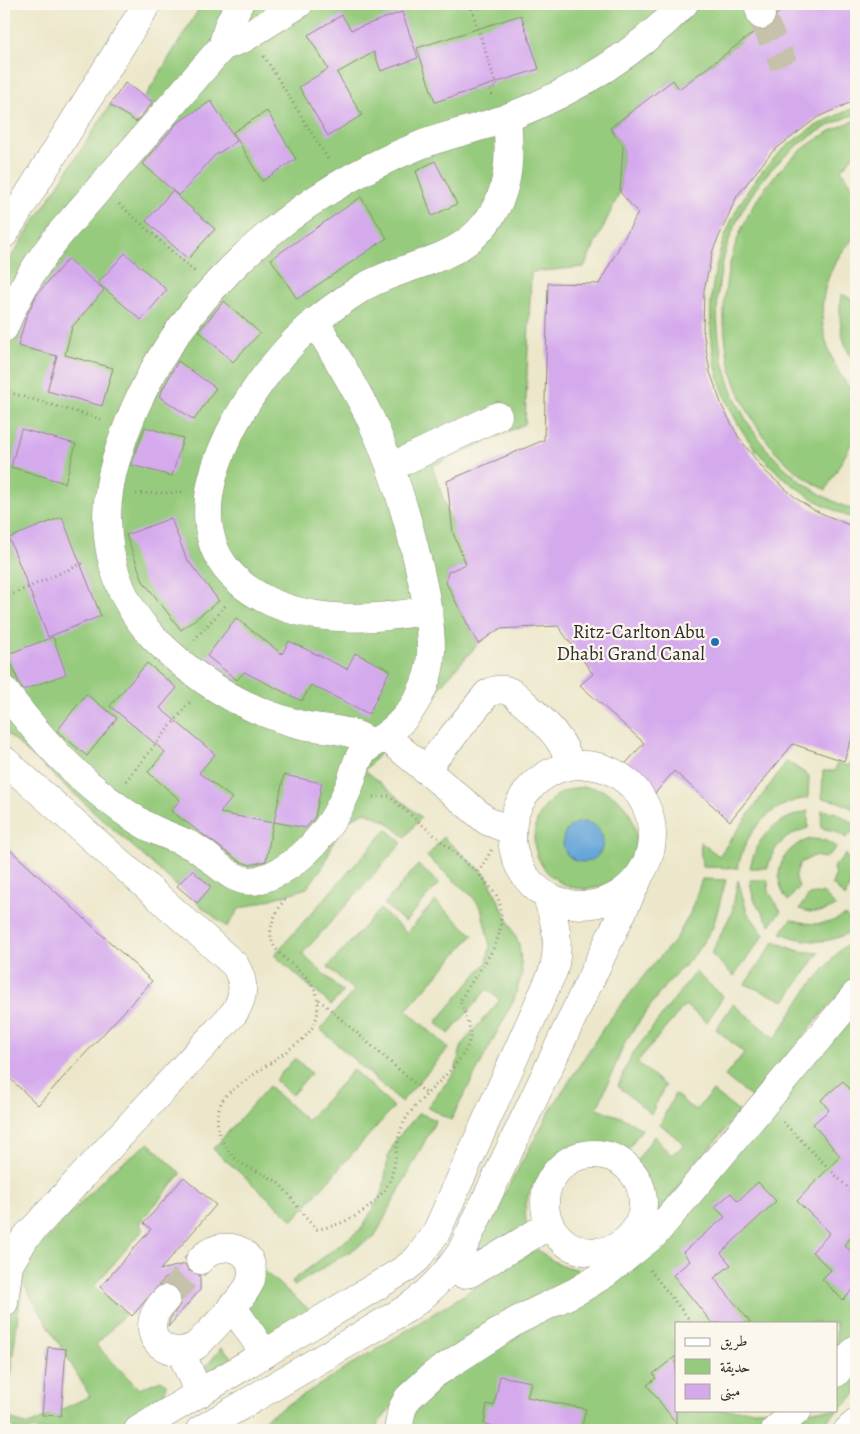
<svg xmlns="http://www.w3.org/2000/svg" width="860" height="1434" font-family="Alegreya,Amiri,serif">
	<style>
		.green { fill: #96cb7d; stroke: #607b54; fill-rule: evenodd }
		.water { fill: #66a6d9; stroke: #486882 }
		.building { fill: #d5aaed }
		.lines { fill: none; stroke-linecap: round; stroke-linejoin: round }
		.minor-tunnel { stroke: #c5c1aa; stroke-width: 28; stroke-dasharray: 28 14; stroke-linecap: butt }
		.minor-casing { stroke: #8c897a; stroke-width: 29 }
		.path { stroke: #8c897a; stroke-width: 3; stroke-dasharray: 1 4; stroke-linecap: butt }
		.minor { stroke: #fff; stroke-width: 28 }
		.poi-dot { fill: #1f6fb2; stroke: #fbf7ec; stroke-width: 2 }
		.labels { text-anchor: middle; stroke-width: 4.5; stroke-linejoin: round; paint-order: stroke }
		.poi-label { font-size: 19px; fill: #2b2b2b; stroke: #fbf7ec; text-anchor: end }
	</style>
	<rect width="100%" height="100%" fill="#fbf7ec"/>
	<filter id="ink" filterUnits="userSpaceOnUse"><feTurbulence type="fractalNoise" baseFrequency=".02" numOctaves="2"/><feDisplacementMap in="SourceGraphic" scale="10" xChannelSelector="R" yChannelSelector="G"/><feConvolveMatrix kernelMatrix="1 2 1 2 8 2 1 2 1" color-interpolation-filters="sRGB"/></filter>
	<filter id="wash" filterUnits="userSpaceOnUse"><feTurbulence type="fractalNoise" baseFrequency=".0096" numOctaves="4" result="noise"/><feDisplacementMap in="SourceGraphic" scale="20" xChannelSelector="R" yChannelSelector="G"/><feGaussianBlur stdDeviation="1.12" result="paint"/><feColorMatrix in="noise" values="0 0 0 0 0 0 0 0 0 0 0 0 0 0 0 0 0 1.4 0 .05"/><feComposite in="paint" operator="in"/></filter>
	<g filter="url(#wash)">
		<rect width="100%" height="100%" fill="#ece7ca"/>
		<path class="green" d="M202 4H757L764 23 679 89 672 80 610 128 623 146 620 192 584 267 531 272 525 424 432 466 466 564 448 572 446 583 478 644 365 770 421 817 405 837 387 822 366 812 341 823 324 865 307 888 239 909 227 927 197 903 211 887 192 870 177 886 4 731V268L110 105 139 124 153 103 145 97Z
			M856 107V114C670 181 672 442 856 511V520C825 507 798 492 773 468 678 379 695 211 800 136 817 124 837 115 856 107Z
			M856 120V153L841 170 856 191V236C810 281 813 344 853 392 851 405 859 417 856 430 853 445 833 475 826 490 817 485 808 480 800 474 781 460 765 440 753 420 688 314 736 162 856 120Z
			M841 294 856 301V365C841 345 838 319 841 294Z
			M853 756H856V810L839 802 822 798 823 771H835L837 763 849 766Z
			M787 761 809 776 808 798C770 803 745 831 738 868L702 867 700 842 719 856Z
			M534 838a51 51 0 1 1 102 0a51 51 0 1 1-102 0Z
			M822 810 837 813 856 825V829L846 838 835 831 821 828Z
			M808 811V828C787 834 772 846 768 868H750C758 834 775 820 808 811Z
			M387 829 402 843 302 954 343 992 331 1005 274 955Z
			M443 837 487 876 519 944 522 973 514 1000 451 1120 427 1107 455 1072 462 1044 500 1000 487 989 449 1034 436 1022 487 962 490 946 481 908 472 896 427 857Z
			M811 839 824 840 837 847 825 858 814 856 800 863 795 876 799 887 788 901C769 876 782 846 811 839Z
			M846 854C853 870 853 882 845 897L832 884 835 876 833 867Z
			M418 865 439 883 405 922 384 904Z
			M702 879 726 880 713 927 695 954 664 987 626 1040 597 1109 621 1117 642 1129 614 1169C570 1138 516 1175 527 1227L463 1269 550 1111 604 1027 646 973 675 940 689 916Z
			M738 880 747 912 764 935 734 976 711 954 732 912Z
			M750 880H768L769 892 781 911 770 925 753 898Z
			M823 893 836 906C823 913 813 914 799 909L809 895Z
			M435 901 473 935 406 1010 449 1048 401 1102 320 1029 354 991 328 967 380 909 407 933Z
			M845 915 856 928C832 945 808 944 781 933L791 919C811 926 827 926 845 915Z
			M856 940V974L751 1097 725 1076 744 1053 716 1029 733 1004 775 1039 805 992 842 948Z
			M774 942 799 951 819 953 785 1001 745 984Z
			M695 972 723 996 707 1022 685 1005 637 1062 665 1086 651 1114 618 1086 631 1056Z
			M856 988V1394L816 1430H391L455 1371 594 1283ZM676 1323H836V1410H676Z
			M295 1058 311 1073 292 1095 275 1080Z
			M353 1070 394 1107 293 1220 213 1149 269 1086 307 1121Z
			M713 1091 739 1112 649 1224 636 1223C636 1206 634 1193 624 1179L654 1136 671 1155 685 1145 660 1124 675 1094 695 1111Z
			M419 1113 436 1120 375 1236 294 1286 292 1281 362 1228 383 1191 388 1157 395 1141Z
			M149 1143 181 1174 139 1224 144 1229 94 1286 125 1314 96 1345 139 1389 161 1380 166 1384 164 1397 109 1430H21L13 1428 4 1420V1333L13 1271 22 1287 5 1413 15 1421 29 1425 90 1396 16 1271 110 1172Z
			M537 1249C550 1260 561 1267 577 1269L581 1280 403 1393 373 1430H247Z
			M245 1255 312 1312 261 1343 251 1341Z
			M221 1348 234 1359 195 1383 188 1371 206 1367Z"/>
		<path class="water" d="M563 842a20 20 0 1 1 40 0a20 20 0 1 1-40 0Z"/>
		<g id="blocks">
			<path class="building" d="M791 4H856V100L818 117 772 152 737 196 713 250 704 290 703 330 710 372 722 406 739 438 765 471 797 499 814 510 856 528V726L844 761 793 744 730 821 674 771 651 798 619 771 644 743 580 685 593 674 558 626 499 629 478 644 446 583 448 572 466 564 453 533 447 481 544 440 548 283 599 284 638 213 620 192 623 146 610 128 673 80 679 89 757 30H765L772 26 776 15Z
				M402 12 418 58 381 71 374 52 337 73 362 115 328 136 299 87 328 69 308 35 342 15 351 30Z
				M521 15 539 69 435 102 417 48Z
				M125 83 153 102 136 122 110 105Z
				M211 101 237 141 214 156 179 196 143 164 177 123Z
				M267 111 296 159 262 181 233 132Z
				M435 161 457 204 432 216 416 171Z
				M172 191 215 229 188 259 146 221Z
				M361 197 387 238 297 299 271 259Z
				M125 253 167 290 141 320 98 283Z
				M68 259 104 290 72 327 65 355 113 368 102 406 47 391 57 356 18 346 26 317 37 294Z
				M224 301 260 333 233 362 199 331Z
				M178 361 216 388 194 420 159 396Z
				M145 427 183 438 172 476 131 465Z
				M21 429 76 444 65 483 11 467Z
				M62 517 101 616 48 637 9 538Z
				M171 518 186 558 219 601 181 630 143 581 126 535Z
				M236 618 282 654 289 641 347 669 355 653 390 670 369 714 311 685 302 701 244 672 237 680 207 656Z
				M53 637 66 674 23 690 19 683 8 654Z
				M147 663 177 688 160 708 215 754 199 773 232 798 220 813 273 823 266 861 250 865 239 861 171 811 180 800 148 772 165 752 110 706Z
				M86 694 117 718 87 756 57 731Z
				M284 775 322 783 315 817 306 828 274 822Z
				M4 844 152 981 38 1105 4 1073Z
				M192 870 211 887 197 903 177 886Z
				M843 1081 856 1096V1232L844 1245 856 1256V1286L843 1300 822 1279 831 1270 812 1252 830 1233 797 1201 840 1156 813 1124 829 1110 821 1100Z
				M184 1177 216 1205 160 1270 185 1264 188 1270 200 1275V1290L168 1327 170 1319 181 1303V1295L177 1288 166 1284V1277L132 1316 100 1287 151 1229 144 1223Z
				M758 1182 776 1201 721 1253 731 1265 714 1278 751 1323H712L673 1275 690 1261 683 1252 725 1217 715 1207 731 1193 738 1201Z
				M48 1347 66 1349 61 1416 42 1415Z
				M676 1356V1423L647 1385 656 1378 653 1374Z
				M500 1376 531 1382 527 1397 586 1409 581 1430H514L484 1424 487 1404 494 1406Z"/>
		</g>
	</g>
	<g filter="url(#ink)">
		<use href="#blocks" fill-opacity="0" stroke="#8c897a" stroke-width="1"/>
		<g class="lines">
			<path class="minor-tunnel" d="M761 15 784 65
				M166 1299 200 1260"/>
			<g class="minor-casing">
				<path id="minor" d="M758 4 761 15
					M222 47 243 39 299 4
					M4 234 147 4
					M4 328C17 294 36 264 58 236L222 47 228 26 239 4
					M391 467 498 416
					M428 610C367 622 286 625 237 580 162 512 250 382 307 329 323 314 343 300 362 288 400 265 447 264 478 232 510 200 511 160 507 118
					M4 690C43 743 88 791 145 825 161 834 179 839 194 847 214 858 232 886 258 880 300 869 333 827 348 789 353 778 354 767 360 756 367 745 376 742 386 735 412 716 431 683 431 651 431 617 423 583 415 550 404 505 390 461 371 420 355 386 334 354 315 321
					M385 736 487 821 512 831
					M371 743C351 728 326 730 302 725 246 711 195 680 154 638 108 589 97 523 116 460 158 315 279 201 418 146 447 134 479 129 509 117 576 91 634 55 684 4
					M4 760 235 965C245 982 245 996 234 1013L25 1238 9 1265 4 1303
					M512 835a70 70 0 1 1 140 0a70 70 0 1 1-140 0Z
					M425 770 487 694C497 688 504 688 514 694 536 715 564 735 570 765
					M545 1203a49 49 0 1 1 98 0a49 49 0 1 1-98 0Z
					M450 1269 462 1274 470 1273 549 1225
					M166 1299C160 1305 155 1311 153 1319 146 1347 177 1359 197 1345 209 1332 247 1295 251 1280 258 1247 221 1237 200 1260
					M232 1306 265 1354
					M181 1352 199 1394
					M836 1373 856 1349
					M138 1430 405 1269 417 1259 436 1233 554 969C560 940 556 924 547 897
					M200 1430 406 1309C429 1293 445 1276 461 1252L639 877
					M398 1430 402 1409 408 1398 433 1375 516 1321 577 1291 605 1274 655 1234 856 994
					M775 1430 798 1410
					M848 1430 856 1423"/>
			</g>
			<path class="path" d="M470 4 497 87 490 89 492 96
				M264 56 329 161
				M119 204 195 272
				M4 391 104 420
				M136 494 184 492
				M4 598 86 562
				M194 640 227 604
				M126 781 190 702
				M373 797 389 796 478 873
				M285 899C239 963 319 957 318 1007 318 1021 311 1031 302 1040L227 1094C210 1114 217 1142 236 1159 249 1170 268 1173 280 1185 295 1199 300 1215 317 1229 345 1226 378 1207 390 1180 397 1163 395 1144 402 1127 406 1115 418 1103 427 1094
				M319 1000 427 1094C440 1080 470 1055 470 1035 470 1025 463 1011 460 1001 477 968 510 943 499 901 496 892 484 881 478 873L492 849
				M783 1122 856 1196
				M650 1270 692 1323"/>
			<use href="#minor" class="minor"/>
		</g>
	</g>
	<circle class="poi-dot" cx="715" cy="642" r="5"/>
	<g class="labels">
		<g class="poi-label">
			<text x="705" y="638">Ritz-Carlton Abu<tspan x="705" dy="22">Dhabi Grand Canal</tspan></text>
		</g>
	</g>
	<rect width="860" height="1434" fill="none" stroke="#fbf7ec" stroke-width="20"/>
	<rect x="675" y="1322" width="162" height="90" fill="#fbf7ec" stroke="#a8a59f"/>
	<rect x="685" y="1338" width="25" height="8" fill="#ffffff" stroke="#a8a59f"/>
	<text x="720" y="1346" font-size="15" fill="#2b2b2b">طريق</text>
	<rect x="685" y="1359" width="25" height="15" fill="#96cb7d" stroke="#a8a59f"/>
	<text x="720" y="1372" font-size="15" fill="#2b2b2b">حديقة</text>
	<rect x="685" y="1384" width="25" height="15" fill="#d5aaed" stroke="#a8a59f"/>
	<text x="720" y="1396" font-size="15" fill="#2b2b2b">مبنى</text>
</svg>
